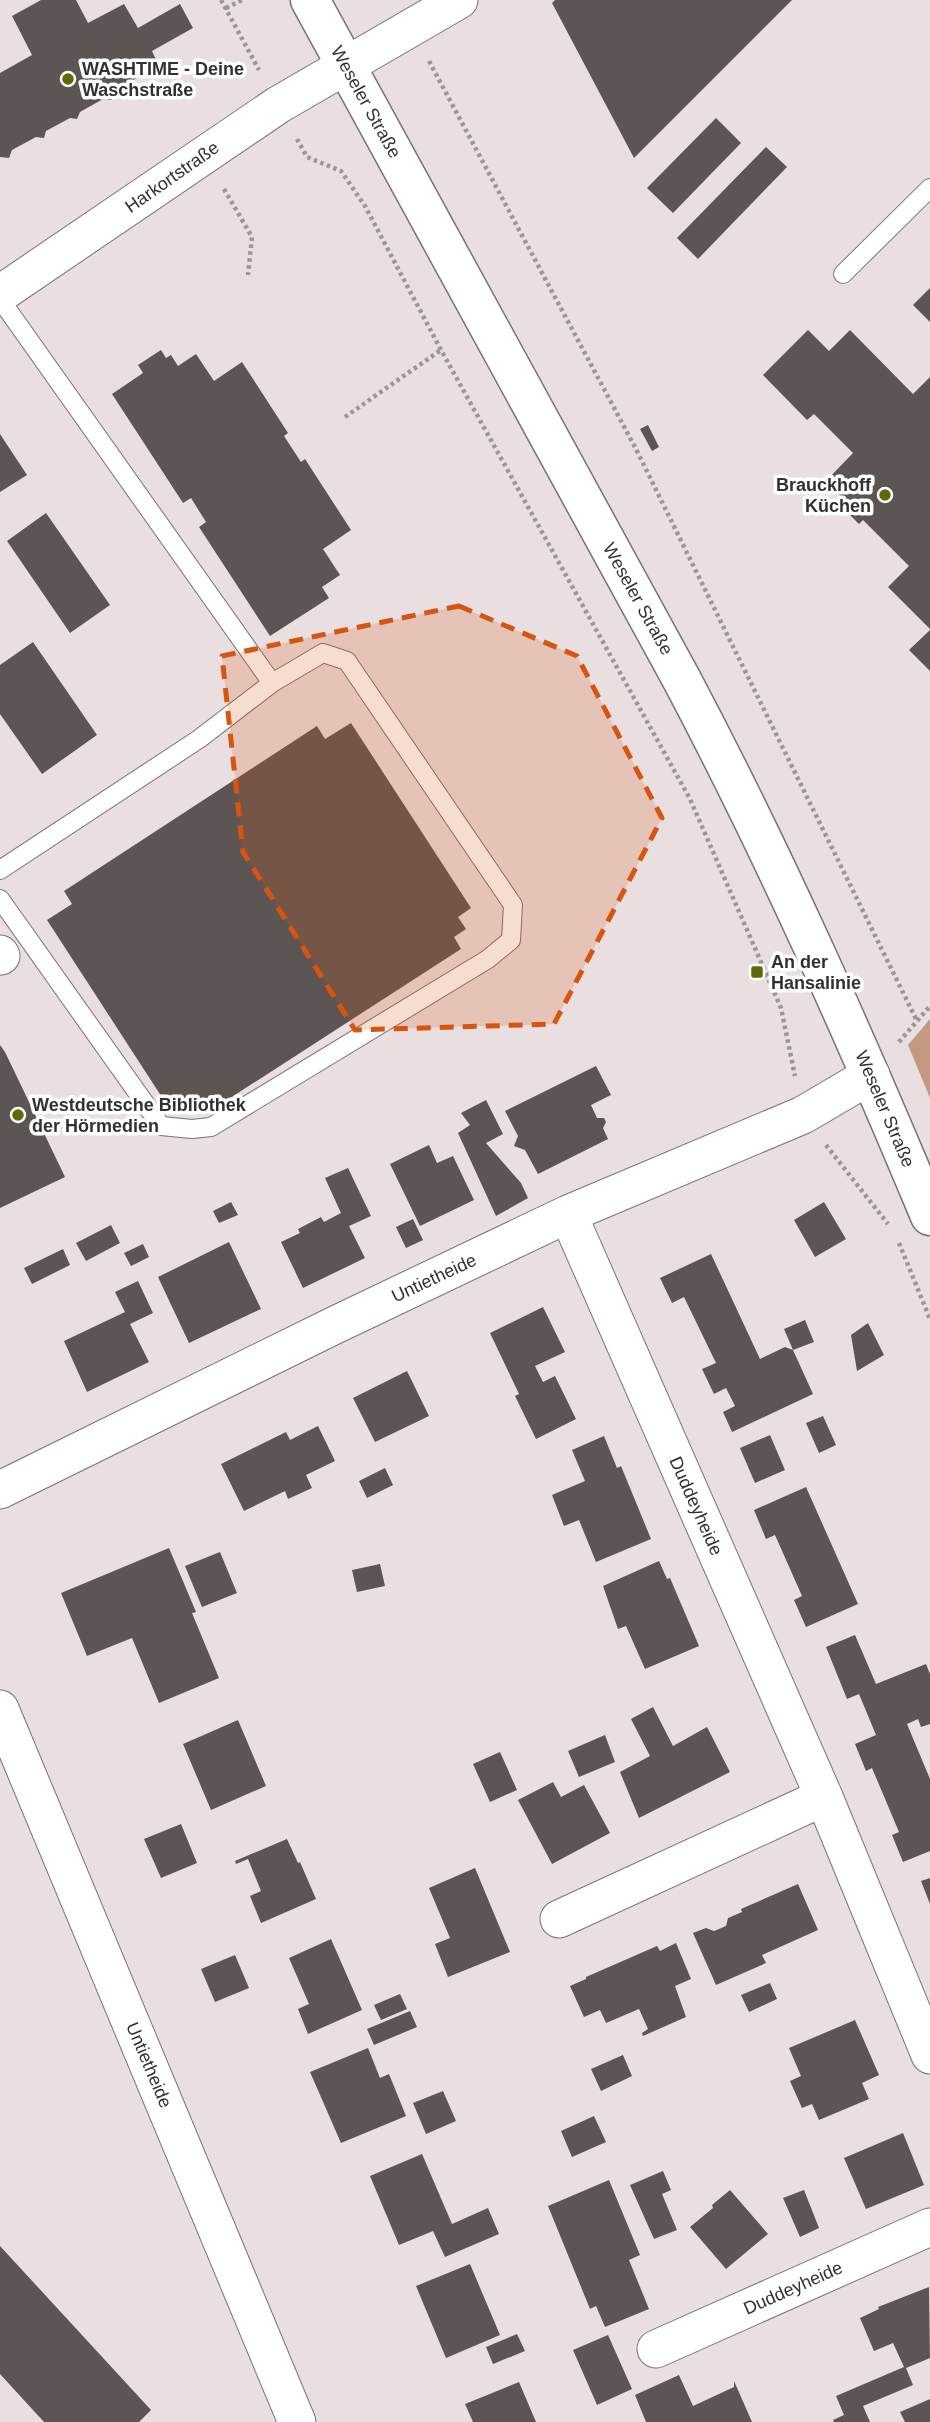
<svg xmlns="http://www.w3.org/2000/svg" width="930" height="2422" font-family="Helvetica,sans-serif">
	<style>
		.forest { fill: #c59881 }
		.building { fill: #5d5554 }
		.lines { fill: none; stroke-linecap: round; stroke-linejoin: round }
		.service-casing { stroke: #7a7173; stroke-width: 20 }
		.minor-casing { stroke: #7a7173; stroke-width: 39 }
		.secondary-casing { stroke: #7a7173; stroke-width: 41 }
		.path { stroke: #9d9597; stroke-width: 4.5; stroke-dasharray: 3.5 3.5; stroke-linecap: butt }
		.service { stroke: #fff; stroke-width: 18 }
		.minor { stroke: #fff; stroke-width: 37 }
		.secondary { stroke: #fff; stroke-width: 38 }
		.marked { fill: #d65510; fill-opacity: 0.2; stroke: #d65510; stroke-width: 5; stroke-dasharray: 14 9; stroke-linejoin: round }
		.poi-dot { fill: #61680b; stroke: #fff; stroke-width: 2.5 }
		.labels { text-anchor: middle; stroke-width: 7; stroke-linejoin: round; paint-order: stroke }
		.poi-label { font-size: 18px; font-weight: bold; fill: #343031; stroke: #fff; text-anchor: start }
		.street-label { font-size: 18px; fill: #343031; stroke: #fff }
	</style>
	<rect width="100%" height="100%" fill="#e9dfe1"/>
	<path class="forest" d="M930 1019V1098L908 1045Z"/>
	<path class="building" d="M41 0H76L88 23 124 4 138 28 180 4 193 28 152 51 159 66 126 84 127 86 115 93 111 100 103 99 80 112 77 119 70 118 46 131 44 138 36 137 12 150 9 158 0 157V73L32 55 12 16Z
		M555 0H792L634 158 552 3Z
		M716 118 741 143 673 213 647 188Z
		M766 147 787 167 698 259 677 238Z
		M930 288V322L913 305Z
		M808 330 829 351 850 330 913 394 930 377V629L888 587 909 566 863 520 859 524 848 513 853 509 826 481 853 453 814 414 807 420 763 375Z
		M161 350 166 358 171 355 178 366 196 354 214 381 242 362 288 433 284 436 301 462 305 459 351 530 323 549 340 575 322 587 329 598 270 636 199 527 206 522 191 498 183 503 112 394 143 373 138 365Z
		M648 425 659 447 652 451 640 429Z
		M0 434 27 475 0 492Z
		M46 513 110 605 70 633 7 541Z
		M930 630V671L909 650Z
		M33 642 97 735 42 774 0 714V665Z
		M351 723 471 908 458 917 466 929 454 937 461 949 207 1113 200 1101 187 1109 179 1097 167 1105 47 920 72 904 64 891 317 726 325 739Z
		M0 1045 5 1052 65 1177 0 1208Z
		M596 1066 611 1095 591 1105 597 1118H604L606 1122 603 1128 608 1139 538 1174 525 1150 514 1146 518 1136 505 1111Z
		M486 1100 503 1134 486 1143 521 1183 528 1198 496 1216 458 1133 470 1125 461 1113Z
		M429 1145 437 1163 453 1156 474 1200 420 1226 390 1164Z
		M348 1168 371 1216 349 1226 365 1258 303 1288 281 1242 300 1233 298 1229 321 1217 324 1222 341 1213 325 1178Z
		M231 1202 238 1215 219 1223 213 1211Z
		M824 1202 846 1239 815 1257 794 1220Z
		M413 1219 423 1240 406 1248 396 1227Z
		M111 1225 120 1243 86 1261 76 1243Z
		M229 1242 261 1309 189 1343 158 1277Z
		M143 1244 149 1257 131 1266 124 1253Z
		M63 1249 70 1265 32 1284 24 1268Z
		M711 1254 760 1359 785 1347 793 1350 813 1394 732 1432 723 1412 735 1406 726 1388 714 1394 702 1369 716 1363 684 1297 672 1303 660 1278Z
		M138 1281 153 1313 130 1324 149 1362 87 1392 64 1341 125 1312 115 1292Z
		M543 1307 565 1352 535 1366 543 1382 555 1376 576 1419 536 1439 515 1396 519 1394 490 1333Z
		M805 1320 814 1342 793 1350 784 1329Z
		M868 1323 884 1355 857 1371 851 1335Z
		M407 1371 429 1416 375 1442 353 1398Z
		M823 1416 836 1445 819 1453 806 1423Z
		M318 1426 335 1461 306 1475 312 1488 288 1499 285 1491 244 1511 221 1464 286 1432 290 1440Z
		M770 1435 785 1470 755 1483 740 1448Z
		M604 1436 617 1468 621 1466 651 1539 596 1562 579 1520 564 1526 552 1495 585 1481 572 1450Z
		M385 1468 393 1485 367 1498 359 1481Z
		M806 1487 858 1604 806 1627 794 1600 802 1596 775 1535 766 1539 754 1510Z
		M169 1548 196 1612 192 1613 219 1678 159 1703 132 1638 87 1656 61 1593Z
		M220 1552 237 1593 202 1607 185 1566Z
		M659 1561 667 1579 670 1578 699 1646 645 1669 626 1626 618 1629 603 1586Z
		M380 1564 385 1586 357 1592 352 1570Z
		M855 1635 876 1684 926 1664 930 1674V1724L921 1727 918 1719 907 1724 930 1779V1851L903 1862 892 1835 899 1832 872 1768 866 1771 855 1744 876 1735 859 1694 847 1699 826 1647Z
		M653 1707 673 1746 707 1727 730 1772 639 1818 620 1772 650 1756 631 1719Z
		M238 1720 266 1786 211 1810 183 1744Z
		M605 1735 615 1762 579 1777 568 1751Z
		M500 1752 517 1790 490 1802 473 1764Z
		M553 1782 561 1797 584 1785 610 1833 552 1864 518 1800Z
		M181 1824 197 1863 161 1878 144 1839Z
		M287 1839 298 1863 300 1862 316 1899 261 1923 250 1896 261 1891 248 1859 236 1864 235 1861Z
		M475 1868 510 1952 448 1977 435 1944 450 1938 429 1888Z
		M930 1878V1904L921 1881Z
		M798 1884 818 1930 762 1955 766 1963 716 1985 693 1933 706 1928 714 1931 726 1926 728 1918 742 1912 741 1909Z
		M331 1939 362 2010 308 2034 298 2009 309 2004 289 1958Z
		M676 1943 691 1979 675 1986 686 2017 643 2036 642 2033 648 2029 639 2009 606 2023 600 2010 584 2017 570 1986 586 1979V1977L657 1946 660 1951Z
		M235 1955 249 1988 215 2002 201 1969Z
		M770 1983 777 1999 749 2012 741 1995Z
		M400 1994 407 2009 381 2020 374 2005Z
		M410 2011 417 2027 374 2045 367 2029Z
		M855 2020 879 2075 862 2083 869 2099 819 2120 812 2104 802 2108 790 2081 801 2076 789 2048Z
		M368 2048 380 2078 389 2074 406 2116 341 2143 310 2072Z
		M623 2055 632 2076 601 2091 591 2069Z
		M443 2091 456 2121 426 2134 413 2103Z
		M594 2116 606 2142 572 2157 561 2131Z
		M903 2133 924 2185 866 2209 844 2158Z
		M422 2154 452 2224 488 2208 499 2234 445 2257 433 2231 399 2245 370 2176Z
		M663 2171 671 2190 662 2194 677 2230 654 2239 630 2185Z
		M609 2180 640 2255 629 2260 649 2309 605 2327 596 2306 590 2309 548 2206Z
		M730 2190 768 2234 726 2269 690 2227 713 2208 712 2205Z
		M804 2190 819 2228 800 2237 783 2198Z
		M0 2246 151 2410 139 2422H44L0 2374Z
		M470 2264 500 2335 446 2358 416 2286Z
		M929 2287 930 2358 906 2368 913 2385 863 2406 870 2422H834L833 2420 844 2415 836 2396 904 2367 893 2343 874 2351 860 2318 879 2309 878 2307Z
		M517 2334 525 2351 493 2364 486 2347Z
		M608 2335 632 2389 597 2405 573 2350Z
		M679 2375 693 2406 734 2387V2381L752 2422H646L635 2395Z
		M519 2382 536 2422H473L465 2404Z
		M930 2399V2422H905L900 2412Z"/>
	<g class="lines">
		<g class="service-casing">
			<path id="service" d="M843 274 930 188
				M0 299 272 683 199 739 0 870
				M0 899 161 1126 192 1129 211 1127 488 959 511 940 513 905 347 661 323 653 272 683"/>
		</g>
		<g class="minor-casing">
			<path id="minor" d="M0 294 278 105 459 0
				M0 954 1 956
				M568 1214 824 1797 930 2055
				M0 1490 333 1326 568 1214 803 1115 871 1075
				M0 1709 297 2422
				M559 1919 824 1797
				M656 2349 930 2227"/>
		</g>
		<g class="secondary-casing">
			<path id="secondary" d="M310 0 682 680C774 854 854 1034 930 1216"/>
		</g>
		<path class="path" d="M221 0 259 70
			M226 8 242 0
			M429 61 636 449 917 1021
			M297 139 307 157 341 171 365 206 441 350 690 799 781 1008 795 1076
			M224 189 252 237 248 275
			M345 417 441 350
			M899 1042 930 1006
			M826 1145 888 1224
			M899 1243 930 1319"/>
		<use href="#service" class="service"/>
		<use href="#minor" class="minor"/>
		<use href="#secondary" class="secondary"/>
	</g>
	<path class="marked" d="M459 606 577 656 662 818 554 1024 355 1030 243 852 222 656Z"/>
	<g class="poi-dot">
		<circle cx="68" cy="79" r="7"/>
		<circle cx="885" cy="495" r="7"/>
		<rect x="750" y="965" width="14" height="14" rx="3.5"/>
		<circle cx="18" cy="1115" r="7"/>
	</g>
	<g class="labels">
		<g class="poi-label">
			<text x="82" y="75">WASHTIME - Deine<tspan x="82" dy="21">Waschstraße</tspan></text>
			<text x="871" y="491" text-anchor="end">Brauckhoff<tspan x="871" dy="21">Küchen</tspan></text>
			<text x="771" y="968">An der<tspan x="771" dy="21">Hansalinie</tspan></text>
			<text x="32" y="1111">Westdeutsche Bibliothek<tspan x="32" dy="21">der Hörmedien</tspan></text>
		</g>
		<g class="street-label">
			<text transform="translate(366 102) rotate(61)" y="6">Weseler Straße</text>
			<text transform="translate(172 177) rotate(-35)" y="6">Harkortstraße</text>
			<text transform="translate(638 599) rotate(61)" y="6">Weseler Straße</text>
			<text transform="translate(885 1109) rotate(67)" y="6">Weseler Straße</text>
			<text transform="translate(434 1278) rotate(-25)" y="6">Untietheide</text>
			<text transform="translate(696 1506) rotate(66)" y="6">Duddeyheide</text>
			<text transform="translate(149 2065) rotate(67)" y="6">Untietheide</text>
			<text transform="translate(793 2288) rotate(-24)" y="6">Duddeyheide</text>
		</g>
	</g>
</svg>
